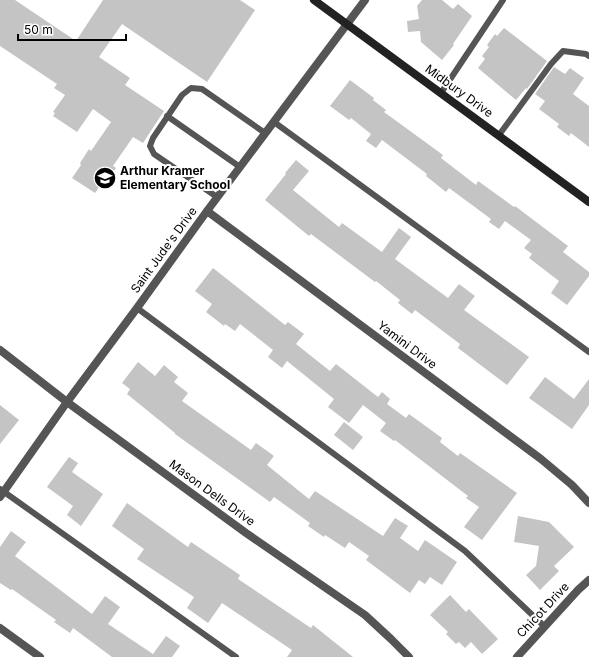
<svg xmlns="http://www.w3.org/2000/svg" width="589" height="657" font-family="Inter,sans-serif">
	<style>
		.building { fill: #c4c4c4 }
		.lines { fill: none; stroke-linecap: round; stroke-linejoin: round }
		.lane { stroke: #555; stroke-width: 6 }
		.street { stroke: #555; stroke-width: 8 }
		.secondary { stroke: #222; stroke-width: 8 }
		.labels { text-anchor: middle; stroke-width: 4; stroke-linejoin: round; paint-order: stroke }
		.street-label { font-size: 12px; fill: #000; stroke: #fff }
		.poi-label { font-size: 12px; font-weight: bold; fill: #000; stroke: #fff; text-anchor: start }
	</style>
	<rect width="100%" height="100%" fill="#fff"/>
	<path class="building" d="M0 0H15L76 41 103 0H240L255 10 207 82 122 24 99 57 130 78 125 85 164 111 143 143 133 137 113 166 116 168 107 181 104 180 95 193 72 178 81 165 80 163 89 149 91 151 111 122 93 109 77 132 53 116 55 113 53 112 65 95 54 88 57 84 0 46Z
		M422 0H442L453 9 458 4 472 16 453 44 454 45 442 60 421 42 420 31 408 32 407 21 419 19 417 6Z
		M504 28 547 61 527 89 526 88 516 100 478 68 485 59 482 56 489 47 487 45 495 34 497 36Z
		M554 67 565 74 570 68 584 78 573 94 589 106V147L571 133 569 136 557 127 559 124 539 109 545 101 535 94Z
		M350 80 374 98 373 100 386 110 384 112 443 155 441 158 476 185 478 181 514 207 515 206 568 246 563 252 589 272V276L567 305 551 293 559 281 529 258 532 254 524 248 531 240 505 221 499 229 489 222 491 219 449 188 446 192 426 176 427 174 382 140 376 148 366 141 371 134 351 118 349 120 330 106Z
		M296 160 309 171 293 190 339 227 342 223 382 252 399 228 411 237 395 259 448 298 459 284 475 296 464 310 529 357 507 385 458 348 460 344 415 310 412 314 398 303 400 300 376 281 375 282 311 234 309 236 265 200 286 174 285 173Z
		M213 268 285 325 288 322 304 334 296 344 330 371 336 364 378 397 382 392 390 399 387 404 406 418 409 414 442 438 440 442 458 456 460 453 517 493 482 540 464 527 479 507 466 498 468 496 395 440 394 441 380 431 386 423 363 405 349 423 328 407 334 399 287 361 282 368 268 357 273 350 240 324 235 331 225 324 224 326 206 312 212 304 195 291Z
		M138 362 155 376 164 365 178 377 174 382 188 393 182 401 251 450 256 443 274 456 267 465 309 499 315 491 383 536 395 518 408 526 400 538 418 551 425 540 457 562 442 585 430 577 425 584 419 580 410 593 366 560 369 556 349 542 345 548 325 535 324 537 308 526 310 523 274 497 270 502 175 434V433L127 394 130 389 122 383Z
		M545 377 574 399 589 379V405L572 429 529 398Z
		M0 405 19 420 0 444Z
		M344 422 363 437 353 450 334 435Z
		M69 457 78 463 72 472 103 494 81 526 67 515 73 506 47 487Z
		M127 503 188 547 191 542 240 575 238 579 311 628 313 625 353 657H287L292 650 222 603 208 623 187 608 194 597 137 559 144 549 112 526Z
		M518 516 549 522 574 547 554 566 559 571 540 590 526 575 536 566 539 546 514 542Z
		M11 531 26 542 15 556 92 614 105 596 120 607 108 624 153 654 166 636 180 646 172 657H112L73 628 70 633 54 622 56 620 12 589 11 590 0 583V547Z
		M450 595 466 612 469 609 498 639 482 654 471 642 465 648 459 642 456 644 446 634 448 632 430 615Z"/>
	<g class="lines">
		<path class="lane" d="M441 93 503 0
			M167 116 240 167
			M274 122 589 352
			M499 135 551 64 563 51 586 54 589 56
			M217 197 154 154 150 146 153 138 182 95 191 88 202 89 265 133
			M137 308 465 551 544 626
			M0 489 236 657"/>
		<path class="street" d="M207 211 541 459 572 485 589 503
			M0 350 67 402 246 533 365 615 391 639 409 657
			M0 497 67 402 137 308 207 211 365 0
			M0 628 40 657
			M517 657 578 590 589 580"/>
		<path class="secondary" d="M314 0 589 202"/>
	</g>
	<defs>
		<g id="school-disc" transform="scale(1.15)"><circle r="9.5" fill="#000" stroke="#fff"/><path d="M0-5L7-2L0 1L-7-2ZM-4 1L0 2.5L4 1V4Q0 6-4 4Z" fill="#fff"/></g>
	</defs>
	<g fill-rule="evenodd">
		<use href="#school-disc" x="105" y="178"/>
	</g>
	<g class="labels">
		<g class="street-label">
			<text transform="translate(459 91) rotate(36)" y="4">Midbury Drive</text>
			<text transform="translate(164 250) rotate(-54)" y="4">Saint Jude's Drive</text>
			<text transform="translate(407 345) rotate(37)" y="4">Yamini Drive</text>
			<text transform="translate(212 493) rotate(36)" y="4">Mason Dells Drive</text>
			<text transform="translate(543 610) rotate(-47)" y="4">Chicot Drive</text>
		</g>
		<g class="poi-label">
			<text x="120" y="175">Arthur Kramer<tspan x="120" dy="14">Elementary School</tspan></text>
		</g>
	</g>
	<path d="M18 34v6h108v-6" fill="none" stroke="#000000" stroke-width="2"/>
	<text x="24" y="34" font-size="12" fill="#000000" stroke="#ffffff" stroke-width="3" paint-order="stroke">50 m</text>
</svg>
